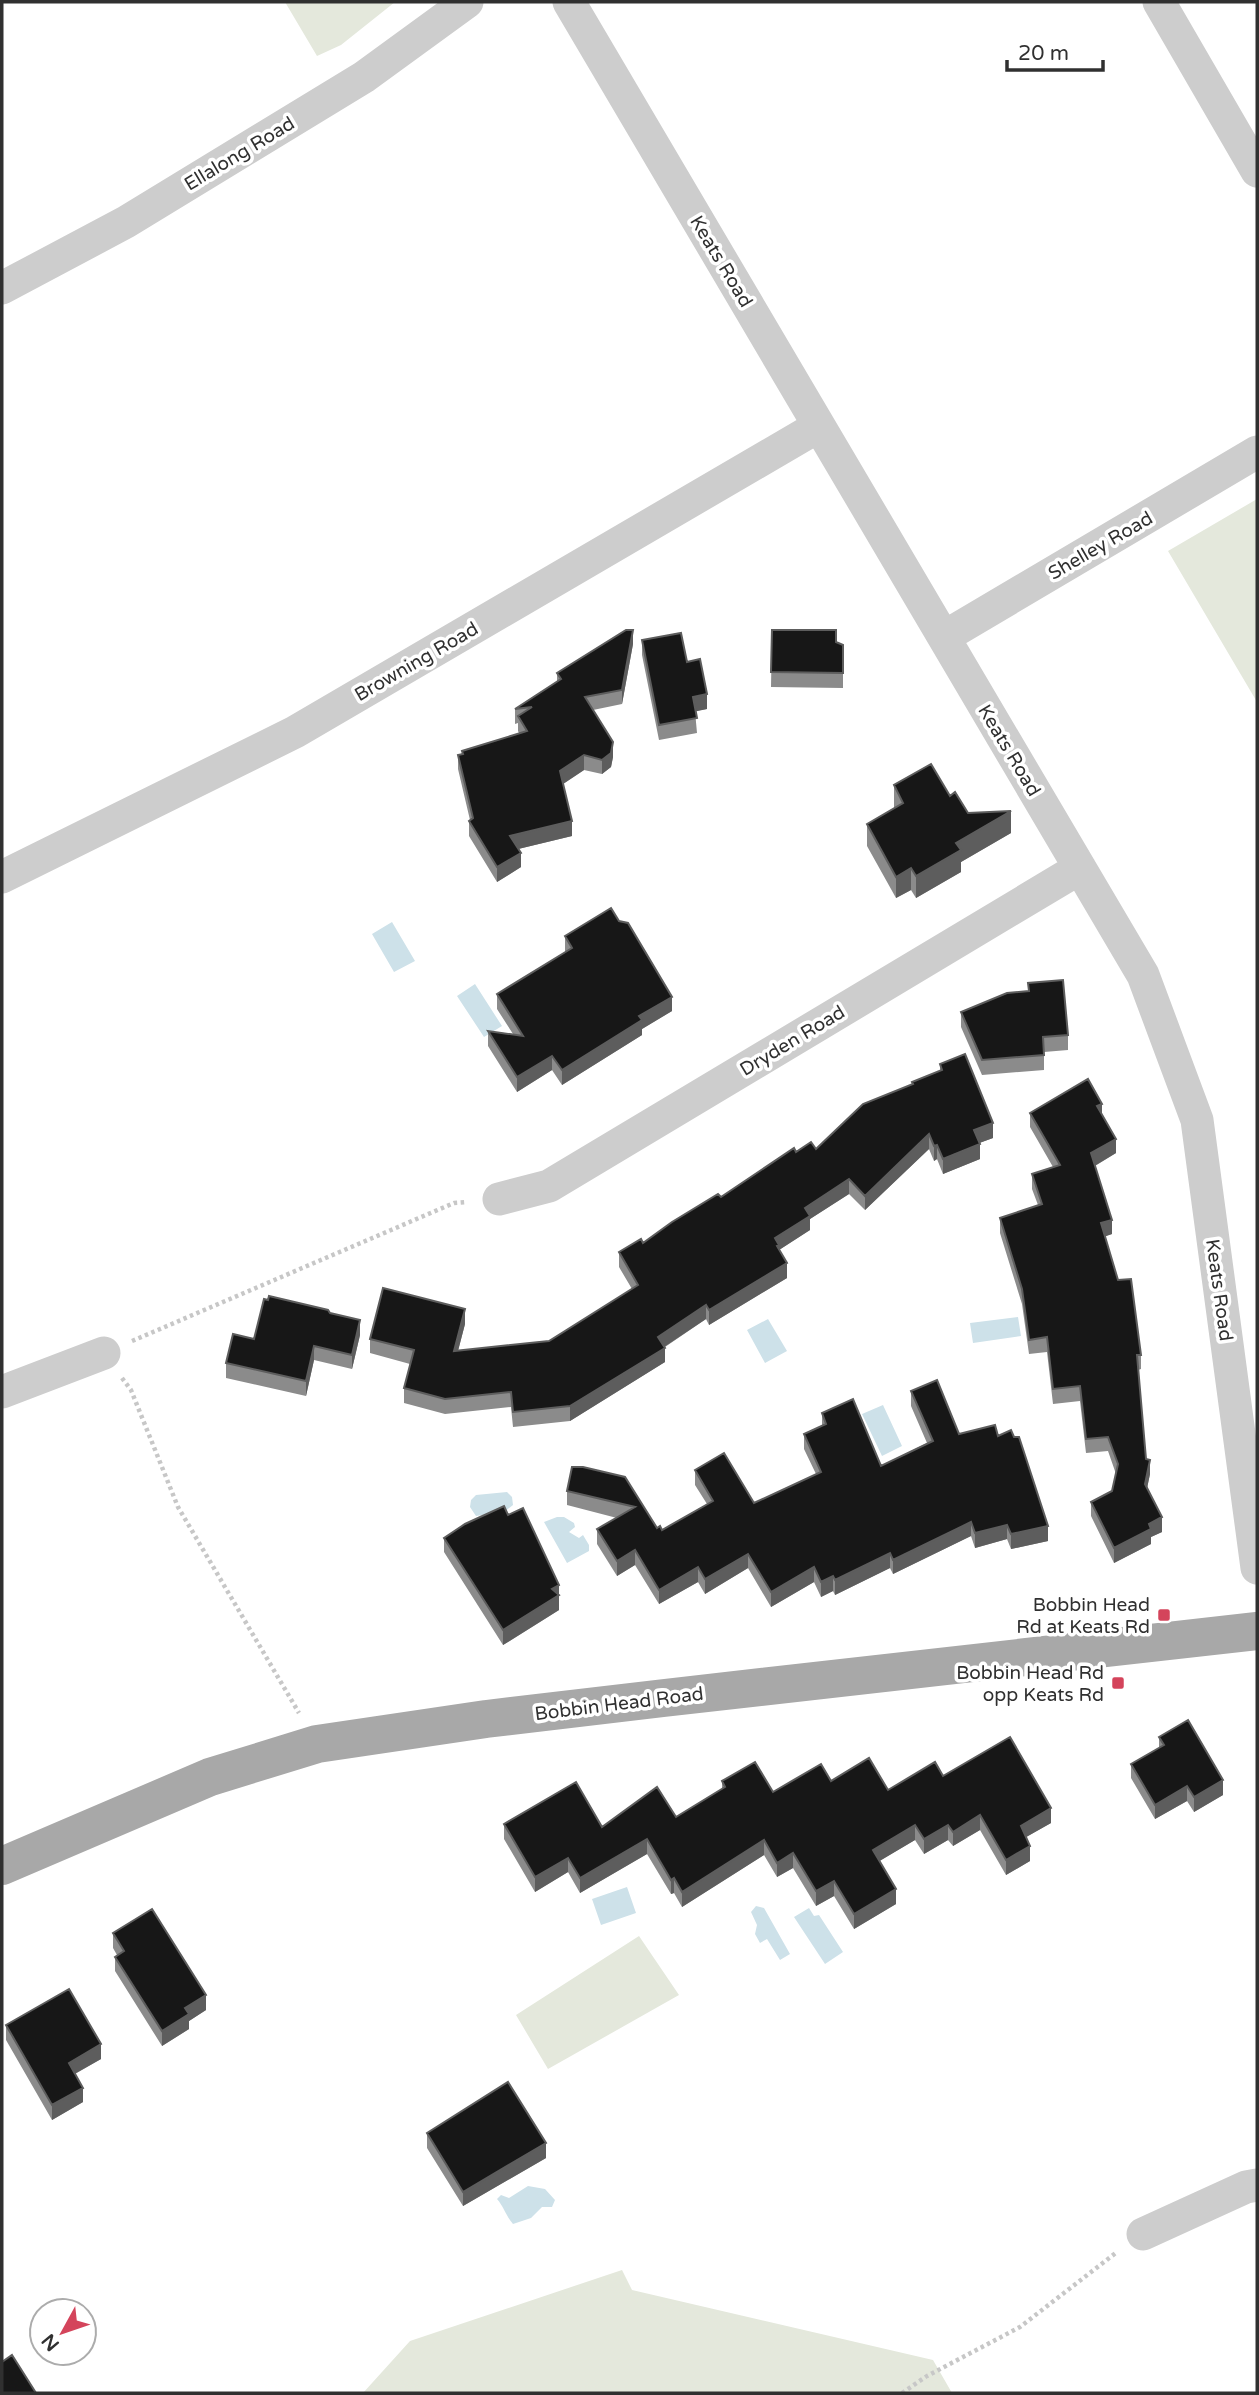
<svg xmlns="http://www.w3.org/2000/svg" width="1259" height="2395" font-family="'Varela Round',sans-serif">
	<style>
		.green { fill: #e4e8dc }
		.water { fill: #cde1e9 }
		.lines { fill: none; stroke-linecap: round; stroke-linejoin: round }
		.path { stroke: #c7c7c7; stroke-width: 4.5; stroke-dasharray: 3.5 3.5; stroke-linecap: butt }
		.minor { stroke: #cdcdcd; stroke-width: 33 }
		.major { stroke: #a8a8a8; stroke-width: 38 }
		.wall { fill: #8b8b8b }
		.shaded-wall { fill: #5d5d5d }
		.building { fill: #171717; stroke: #5d5d5d; stroke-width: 2 }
		.poi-dot { fill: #d4445b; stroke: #fff; stroke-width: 2.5 }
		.labels { text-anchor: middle; stroke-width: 7; stroke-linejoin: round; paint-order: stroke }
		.street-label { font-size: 19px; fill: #303030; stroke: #fff }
		.poi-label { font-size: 19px; fill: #303030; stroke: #fff; text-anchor: end }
	</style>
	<rect width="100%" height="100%" fill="#fff"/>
	<path class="green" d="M285 2H395L341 45 317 56Z
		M1257 499V702L1168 551Z
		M639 1936 679 1995 548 2069 516 2015Z
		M622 2270 632 2290 933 2360 952 2393H363L410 2341Z"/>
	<path class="water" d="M392 922 415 961 394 972 372 934Z
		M475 984 502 1026 484 1037 457 996Z
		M1018 1317 1021 1336 973 1343 970 1323Z
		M768 1319 787 1351 765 1363 747 1330Z
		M883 1405 902 1446 882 1456 862 1414Z
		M507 1492 512 1497 513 1505 504 1512 476 1516 470 1507 471 1500 476 1495Z
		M557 1517H564L574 1523 575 1527 569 1532 579 1538 583 1535 589 1545V1551L567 1563 544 1522Z
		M627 1887 636 1913 601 1925 592 1899Z
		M756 1906 764 1908 790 1954 780 1960 767 1939 760 1943 755 1934 757 1925 751 1912Z
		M809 1908 814 1916 819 1915 843 1952 825 1964 794 1917Z
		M528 2186 545 2189 555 2200 552 2207H542L531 2218 513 2224C506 2216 504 2207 497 2199L501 2195 509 2198Z"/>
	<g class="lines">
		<path class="path" d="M132 1341 454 1203 466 1202
			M122 1378 131 1390 178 1507 299 1713
			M902 2393 927 2376 1020 2327 1117 2252"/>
		<path class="minor" d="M569 2 1143 975 1197 1120 1257 1568
			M1159 2 1257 171
			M2 288 126 222 364 77 467 2
			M944 637 1257 452
			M2 877 295 732 819 426
			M499 1199 549 1186 1080 868
			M2 1392 104 1353
			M1143 2234 1246 2187 1257 2185"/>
		<path class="major" d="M2 1866 210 1777 317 1744 486 1719 664 1698 1257 1631"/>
	</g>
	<path class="wall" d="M772 630 843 645V688L771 687Z
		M642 640 687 662 707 709 695 711 697 733 659 740 642 655Z
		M633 644 622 704 593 710 613 757 611 767 602 774 584 770 563 784 572 836 518 849 521 867 497 882 469 836V821L470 820 458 769V755L519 733 518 731V723L515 724V709L557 682V673Z
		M894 785 950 796 968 813 1011 833 961 862V872L916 898 911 890 896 898 867 846V824L894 808Z
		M565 936 672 1011 642 1029V1035L562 1085 552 1070 517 1092 488 1046V1031L513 1034 497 1009V994L565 952Z
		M1028 983 1068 1035V1050L1044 1052V1070L982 1075 961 1027V1012L1028 991Z
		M940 1064 993 1138 979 1143 980 1159 943 1174 937 1159 934 1161 929 1149 865 1210 849 1194 810 1219V1230L779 1250 787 1278 709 1325 706 1319 665 1347V1362L570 1421 513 1427 511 1407 445 1414 404 1403V1388L410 1364 370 1353V1339L465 1324 458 1351 549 1341 632 1289 619 1267V1252L643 1243 796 1152 816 1149 912 1084 940 1071Z
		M1030 1113 1102 1115 1116 1153 1095 1166 1112 1234 1105 1236 1141 1355V1369L1138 1370 1146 1459 1150 1474 1147 1488 1162 1532 1151 1537V1544L1114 1563 1091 1516V1502L1112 1491 1116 1474 1108 1451 1086 1453 1080 1401 1053 1404 1047 1352 1029 1354 1022 1304 1000 1233V1218L1038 1205 1032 1189V1174L1053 1167 1030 1127Z
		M330 1313 360 1335 352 1369 314 1360 306 1396 226 1378V1363L254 1339Z
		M911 1391 959 1434 998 1436 1048 1541 1011 1549 1007 1539 975 1548 971 1536 893 1574 890 1568 835 1595 833 1591 821 1597 814 1582 771 1607 748 1568 705 1594 698 1582 659 1604 635 1565 617 1576 597 1544V1529L617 1518 567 1505V1491L625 1477 657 1528 662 1530 707 1504 695 1485V1470L754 1503 816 1474 804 1449V1434L822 1426V1413L881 1466 927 1443 911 1406Z
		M508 1515 559 1585V1610L503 1645 444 1552V1538Z
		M1159 1737 1223 1795 1194 1812 1187 1801 1155 1819 1131 1778V1764L1159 1748Z
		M943 1776 1051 1823 1026 1837 1030 1861 1006 1875 980 1830 953 1846 948 1840 924 1854 915 1840 879 1861 896 1904 854 1929 834 1896 816 1906 793 1868 777 1877 764 1855 682 1907 674 1893 671 1894 647 1854 580 1893 568 1872 535 1892 504 1839V1824L602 1827 676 1817 722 1789V1781L773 1792 831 1781 888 1790Z
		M113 1933 206 2010 189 2021V2029L162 2046 115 1971V1957L117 1955 113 1948Z
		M6 2025 101 2059 75 2074 83 2102 52 2120 6 2040Z
		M427 2133 546 2158 463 2206 427 2148Z"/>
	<path class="shaded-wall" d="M633 630V644L622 704V690Z
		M707 694V709L693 712V697Z
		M613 742V757L611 767 602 774V760Z
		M584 755V770L560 786V771Z
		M1011 811V833L961 862V872L916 898V876L956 843Z
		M572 821V836L510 851V836Z
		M521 853V867L497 882V867Z
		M911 868V890L896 898V877Z
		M672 997V1011L642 1029V1035L562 1085V1070L639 1016Z
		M552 1056V1070L517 1092V1077Z
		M1102 1104V1118L1097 1106Z
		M993 1123V1138L974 1145V1130Z
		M929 1134V1149L865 1210V1196Z
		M1116 1139V1153L1091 1168V1153Z
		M980 1144V1159L943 1174V1159Z
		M937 1145V1159L934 1161V1146Z
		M849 1179V1194L810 1219V1230L779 1250 777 1261 775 1238 805 1208Z
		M1112 1220V1234L1101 1238V1223Z
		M787 1263V1278L709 1325V1310Z
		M706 1305V1319L658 1351V1337Z
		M465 1309V1324L454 1366V1351Z
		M360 1320V1335L352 1369V1355Z
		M314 1346V1360L306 1396V1381Z
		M665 1348V1362L570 1421V1406Z
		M1150 1460V1474L1145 1498V1484Z
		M1162 1517V1532L1151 1537V1544L1114 1563V1548L1149 1524Z
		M971 1522V1536L893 1574V1560Z
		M1007 1525V1539L975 1548V1533Z
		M1048 1526V1541L1011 1549V1534Z
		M635 1550V1565L617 1576V1561Z
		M890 1553V1568L835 1595V1580Z
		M748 1554V1568L705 1594V1579Z
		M698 1567V1582L659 1604V1590Z
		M814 1567V1582L771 1607V1592Z
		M833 1576V1591L821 1597V1582Z
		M559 1585V1610L503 1645V1630L552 1589Z
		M1223 1780V1795L1194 1812V1797Z
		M1187 1786V1801L1155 1819V1805Z
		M1051 1808V1823L1021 1840V1826Z
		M980 1815V1830L953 1846V1832Z
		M915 1825V1840L873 1865V1850Z
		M948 1825V1840L924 1854V1839Z
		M647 1839V1854L580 1893V1878Z
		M764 1840V1855L682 1907V1892Z
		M1030 1846V1861L1006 1875V1860Z
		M793 1853V1868L777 1877V1863Z
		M568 1858V1872L535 1892V1877Z
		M674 1878V1893L671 1894V1880Z
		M834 1881V1896L816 1906V1891Z
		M896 1889V1904L854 1929V1914Z
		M206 1995V2010L189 2021V2029L162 2046V2031L185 2008Z
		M101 2044V2059L69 2077V2063Z
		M83 2088V2102L52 2120V2105Z
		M546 2143V2158L463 2206V2192Z"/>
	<path class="building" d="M626 630H633L622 690 585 697 613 742 611 753 602 760 584 755 560 771 572 821 510 836 521 853 497 867 469 821 473 818 458 755 463 754 462 751 527 731 518 716 532 707 515 709 561 679 557 673Z
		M772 630H836V642L843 645V673L771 672Z
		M681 633 687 662 700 659 707 694 693 697 697 718 659 725 642 640Z
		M931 764 950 796 955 792 968 813 1011 811 956 843 961 850 916 876 911 868 896 877 867 824 903 803 894 785Z
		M611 908 619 921 628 923 672 997 639 1016 642 1020 562 1070 552 1056 517 1077 488 1031 523 1036 497 994 572 948 565 936Z
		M1063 980 1068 1035 1043 1037 1044 1055 982 1060 961 1012 1007 993 1029 991 1028 983Z
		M965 1054 993 1123 974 1130 980 1144 943 1159 937 1145 934 1146 929 1134 865 1196 849 1179 805 1208 810 1216 775 1238 779 1245 777 1246 787 1263 709 1310 706 1305 658 1337 665 1348 570 1406 513 1412 511 1392 445 1399 404 1388 414 1350 370 1339 383 1288 465 1309 454 1351 549 1341 638 1285 619 1252 641 1239 643 1243 672 1222 718 1194 721 1197 794 1148 796 1152 811 1142 816 1149 863 1104 913 1084 912 1082 942 1070 940 1064Z
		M1088 1079 1102 1104 1097 1106 1116 1139 1091 1153 1112 1220 1101 1223 1118 1280 1131 1279 1141 1355H1137L1146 1459 1150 1460 1145 1484 1162 1517 1149 1524 1151 1529 1114 1548 1091 1502 1112 1491 1118 1464 1108 1437 1086 1439 1080 1386 1053 1389 1047 1337 1029 1340 1022 1289 1000 1218 1042 1204 1032 1174 1060 1165 1030 1113Z
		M269 1296 328 1310 330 1313 360 1320 352 1355 314 1346 306 1381 226 1363 233 1334 254 1339 264 1299 268 1300Z
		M937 1380 959 1434 995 1425 998 1436 1011 1430 1014 1437H1019L1048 1526 1011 1534 1007 1525 975 1533 971 1522 893 1560 890 1553 835 1580 833 1576 821 1582 814 1567 771 1592 748 1554 705 1579 698 1567 659 1590 635 1550 617 1561 597 1529 635 1507 567 1491 572 1467H583L625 1477 657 1528 660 1526 662 1530 713 1501 695 1470 724 1453 754 1503 821 1472 804 1434 826 1424 822 1413 853 1399 881 1466 933 1441 911 1391Z
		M504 1506 508 1515 523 1508 559 1585 552 1589 559 1595 503 1630 444 1538 465 1524Z
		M1188 1720 1223 1780 1194 1797 1187 1786 1155 1805 1131 1764 1164 1745 1159 1737Z
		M1010 1737 1051 1808 1021 1826 1030 1846 1006 1860 980 1815 953 1832 948 1825 924 1839 915 1825 873 1850 896 1889 854 1914 834 1881 816 1891 793 1853 777 1863 764 1840 682 1892 674 1878 671 1880 647 1839 580 1878 568 1858 535 1877 504 1824 576 1782 602 1827 657 1787 676 1817 725 1787 722 1781 755 1762 773 1792 821 1764 831 1781 869 1758 888 1790 935 1762 943 1776Z
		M152 1909 206 1995 185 2008 189 2014 162 2031 115 1957 124 1951 113 1933Z
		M69 1989 101 2044 69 2063 83 2088 52 2105 6 2025Z
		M508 2082 546 2143 463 2192 427 2133Z
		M12 2355 36 2393H2V2362Z"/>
	<g class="poi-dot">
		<rect x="1157" y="1608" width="14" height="14" rx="3.5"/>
		<rect x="1111" y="1676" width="14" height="14" rx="3.5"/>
	</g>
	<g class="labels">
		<g class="street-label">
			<text transform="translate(239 153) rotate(-31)" y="7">Ellalong Road</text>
			<text transform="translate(722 261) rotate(59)" y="7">Keats Road</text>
			<text transform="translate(1100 545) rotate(-30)" y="7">Shelley Road</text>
			<text transform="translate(416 661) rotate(-30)" y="7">Browning Road</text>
			<text transform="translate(1010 750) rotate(59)" y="7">Keats Road</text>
			<text transform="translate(792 1040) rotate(-31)" y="7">Dryden Road</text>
			<text transform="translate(1220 1290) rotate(82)" y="7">Keats Road</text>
			<text transform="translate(619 1703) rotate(-7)" y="7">Bobbin Head Road</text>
		</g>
		<g class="poi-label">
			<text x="1150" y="1611">Bobbin Head<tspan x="1150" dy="22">Rd at Keats Rd</tspan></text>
			<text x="1104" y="1679">Bobbin Head Rd<tspan x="1104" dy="22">opp Keats Rd</tspan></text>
		</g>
	</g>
	<rect width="1259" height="2395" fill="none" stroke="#303030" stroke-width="7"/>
	<g transform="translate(63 2332) rotate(230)"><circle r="33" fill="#ffffff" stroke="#acacac" stroke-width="2"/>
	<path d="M0-5L12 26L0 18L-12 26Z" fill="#d4445b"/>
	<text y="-10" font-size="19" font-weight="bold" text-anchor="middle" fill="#303030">N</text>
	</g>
	<path d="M1007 60v10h96v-10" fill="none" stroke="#303030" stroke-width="3.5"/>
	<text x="1018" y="60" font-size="21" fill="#303030" stroke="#ffffff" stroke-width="5" paint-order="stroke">20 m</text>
</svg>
